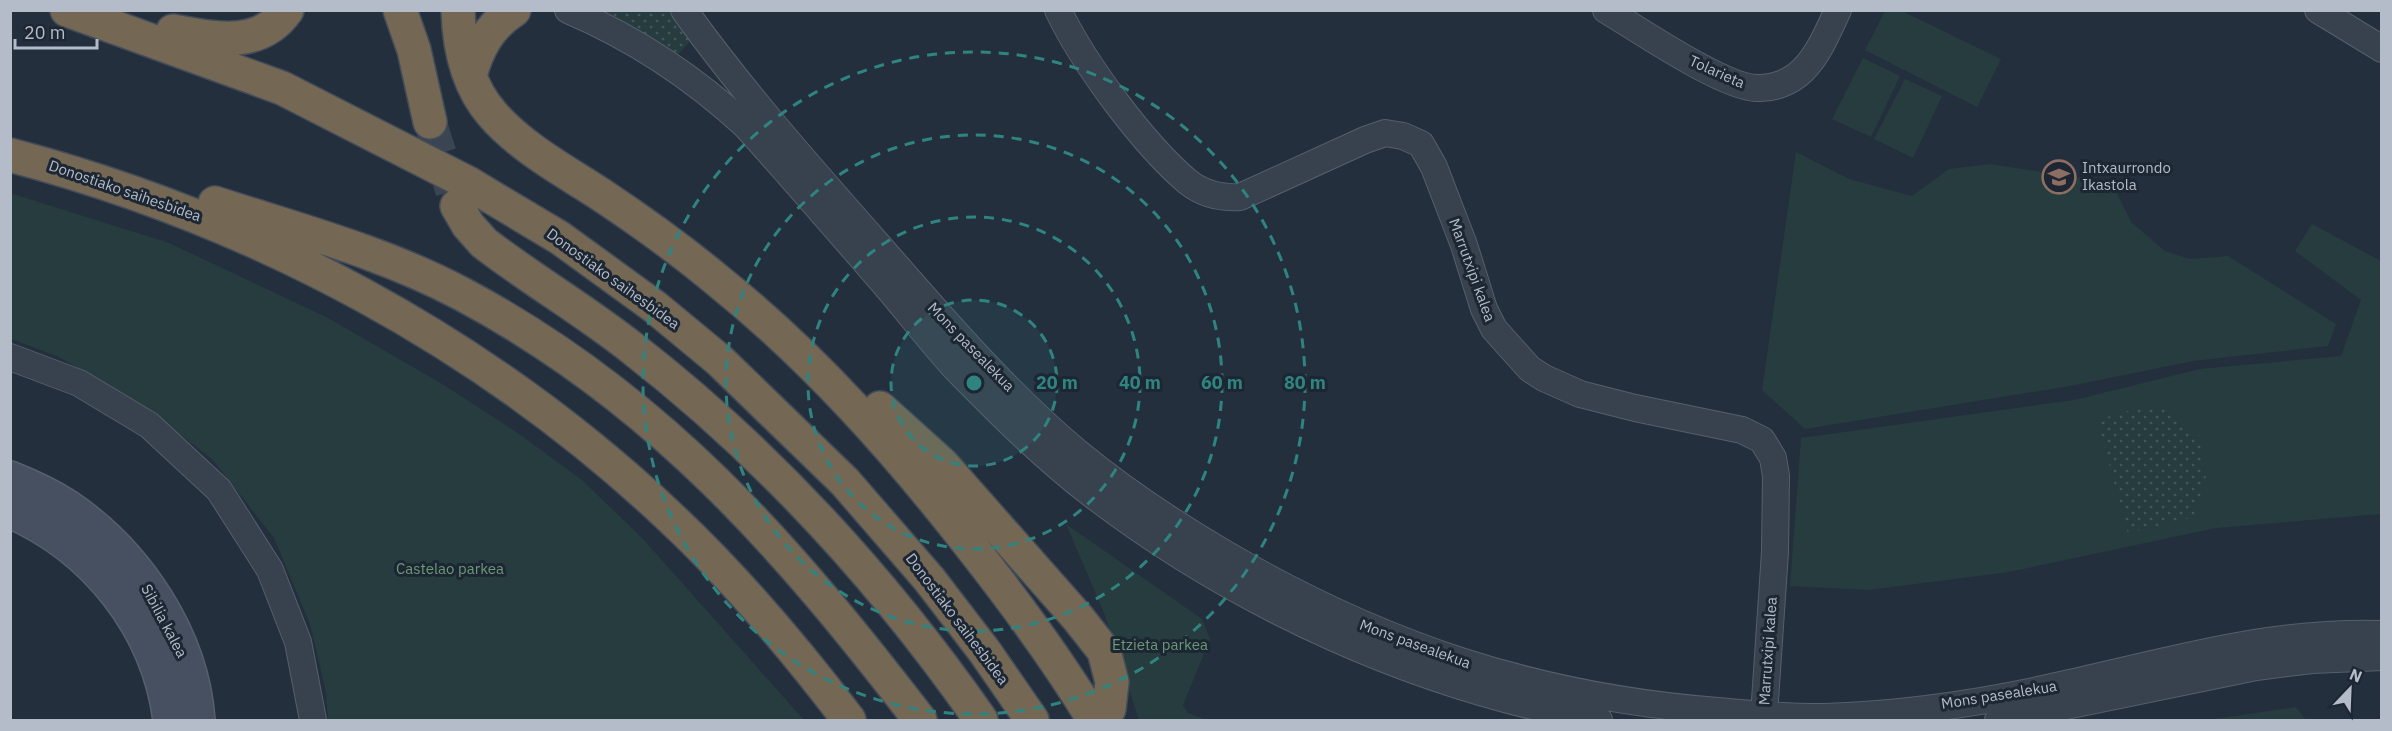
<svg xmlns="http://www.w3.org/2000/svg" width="2392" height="731" font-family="'IBM Plex Sans',sans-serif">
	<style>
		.park { fill: #263c3f }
		.garden { fill: url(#garden-dots) }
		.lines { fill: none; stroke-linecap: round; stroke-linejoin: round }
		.highway-tunnel { stroke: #3a4453; stroke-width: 33; stroke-dasharray: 33 16; stroke-linecap: butt }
		.street-casing { stroke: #565f6c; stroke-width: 28 }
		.secondary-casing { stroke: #565f6c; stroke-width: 36 }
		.highway-casing { stroke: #434c59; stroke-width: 36 }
		.street { stroke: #38414e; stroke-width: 26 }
		.secondary { stroke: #465061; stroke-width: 33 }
		.highway { stroke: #746855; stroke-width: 33 }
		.ring { fill: none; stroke: #308480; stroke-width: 3; stroke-dasharray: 10 8 }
		.labels { text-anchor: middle; stroke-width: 6; stroke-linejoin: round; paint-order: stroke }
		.street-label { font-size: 15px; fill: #b4bcc9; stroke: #1d2633 }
		.poi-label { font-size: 15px; fill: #b4bcc9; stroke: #1d2633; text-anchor: start }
		.park-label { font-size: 15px; fill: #6b9a76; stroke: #1d2633 }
		.centre { fill: #308480; stroke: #1d2633; stroke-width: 3 }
		.ring-label { font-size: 18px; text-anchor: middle; font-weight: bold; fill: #308480; stroke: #1d2633; stroke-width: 6; stroke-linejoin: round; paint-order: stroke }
	</style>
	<defs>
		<pattern id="garden-dots" width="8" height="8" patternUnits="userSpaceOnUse" patternTransform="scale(1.5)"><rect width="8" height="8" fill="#263c3f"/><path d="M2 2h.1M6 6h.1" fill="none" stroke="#435659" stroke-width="1.8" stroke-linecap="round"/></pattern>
	</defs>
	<rect width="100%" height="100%" fill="#242f3e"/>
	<path class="park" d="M1885 11H1902L2001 59 1977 107 1865 50Z
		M1863 58 1900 76 1871 137 1832 119Z
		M1905 79 1942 96 1913 158 1874 139Z
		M1796 152 1849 179 1912 196 1949 169 1990 164 2112 183 2131 222 2165 251 2190 259 2228 256 2336 324 2328 346 2193 361 2070 386 1805 429 1762 390Z
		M10 193 169 243 328 318 444 385 519 434 582 480 643 539 804 720H328L326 692 310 624 274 538 213 460 139 403 59 357 11 339Z
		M2312 224 2381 261V514L2216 528 2009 572 1868 590 1790 586 1801 438 2074 400 2200 369 2341 356 2361 300 2295 251Z
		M1066 524 1202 619 1210 639 1183 705 1188 713 1208 720H1139L1104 613Z
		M2296 707 2306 720H2208L2220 718Z"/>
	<path class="garden" d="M594 11H669L690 41 676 57Z
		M2149 405 2169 409 2199 436 2206 479 2193 517 2128 533 2097 420Z"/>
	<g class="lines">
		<path class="highway-tunnel" d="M430 122 452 191"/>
		<g class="street-casing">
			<path id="street" d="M568 10C634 38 693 77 746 126 794 179 840 233 887 287 910 314 932 343 956 369 999 413 1045 459 1094 496 1240 607 1418 688 1599 720
				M684 10C742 91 807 164 873 239 937 312 1002 389 1077 452 1123 490 1173 523 1224 553 1381 645 1536 697 1718 711 1753 714 1790 718 1826 717 1905 714 1993 701 2070 683 2174 660 2275 630 2382 634
				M1058 10C1084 64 1143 144 1188 182 1203 194 1222 198 1240 197L1365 140 1385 133 1403 136 1421 144 1434 167 1464 245 1484 309 1494 329 1530 369 1544 378 1580 394 1635 408 1742 430 1762 440 1773 458 1776 476 1775 552 1764 715
				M1606 10C1638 29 1724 88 1757 88 1773 89 1791 82 1803 70 1819 54 1828 31 1838 10
				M2318 10 2382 49
				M10 357 79 383 149 425 219 490 270 570 298 642 313 720
				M1998 720 2256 667 2312 660 2382 657"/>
		</g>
		<g class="secondary-casing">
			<path id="secondary" d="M10 478C30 486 50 495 68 507 137 554 192 636 198 720
				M10 511C95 548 158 627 170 720"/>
		</g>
		<g class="highway-casing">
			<path id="highway" d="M67 10 282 88 468 183 560 238 655 307 719 360 845 482 929 579 985 652 1032 720
				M400 10 414 50 430 122
				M458 10C459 47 468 87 493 115 523 149 565 171 603 196 642 222 681 250 717 280 813 357 894 448 970 545 1014 601 1057 659 1094 720
				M173 31C213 38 259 50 287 10
				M470 76C477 49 489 26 514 10
				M10 155C256 220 486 343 671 518 737 580 795 649 849 720
				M215 203C298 230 385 253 462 294 659 399 786 546 920 720
				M457 206 468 225 484 243C532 280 584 310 632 348 767 453 884 581 981 720
				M880 408 942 464 1078 618 1104 651 1112 682 1109 709"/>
		</g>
		<use href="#street" class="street"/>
		<use href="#secondary" class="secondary"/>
		<use href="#highway" class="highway"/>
	</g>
	<circle cx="974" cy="383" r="83" fill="#308480" fill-opacity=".12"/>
	<g class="ring">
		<circle cx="974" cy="383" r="83"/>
		<circle cx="974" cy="383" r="166"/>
		<circle cx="974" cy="383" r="248"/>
		<circle cx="974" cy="383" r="331"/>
	</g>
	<defs>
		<g id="school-ring" transform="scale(1.725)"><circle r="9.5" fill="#1d2633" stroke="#8d6e63" stroke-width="1.5"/><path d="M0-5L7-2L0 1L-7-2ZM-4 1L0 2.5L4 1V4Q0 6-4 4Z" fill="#8d6e63"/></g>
	</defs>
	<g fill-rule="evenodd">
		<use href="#school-ring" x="2059" y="177"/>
	</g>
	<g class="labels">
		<g class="street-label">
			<text transform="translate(1717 72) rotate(24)" y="5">Tolarieta</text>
			<text transform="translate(125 191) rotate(19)" y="5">Donostiako saihesbidea</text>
			<text transform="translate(1472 270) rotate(70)" y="5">Marrutxipi kalea</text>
			<text transform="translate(613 279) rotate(36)" y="5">Donostiako saihesbidea</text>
			<text transform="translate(971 347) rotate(46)" y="5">Mons pasealekua</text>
			<text transform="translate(957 619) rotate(53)" y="5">Donostiako saihesbidea</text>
			<text transform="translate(164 621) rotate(62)" y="5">Sibilia kalea</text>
			<text transform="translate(1415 644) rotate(20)" y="5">Mons pasealekua</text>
			<text transform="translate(1768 651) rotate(-86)" y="5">Marrutxipi kalea</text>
			<text transform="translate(1999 695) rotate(-9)" y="5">Mons pasealekua</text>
		</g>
		<g class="poi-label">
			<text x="2082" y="173">Intxaurrondo<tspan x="2082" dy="17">Ikastola</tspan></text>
		</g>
		<g class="park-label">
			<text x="450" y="574">Castelao parkea</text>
			<text x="1160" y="650">Etzieta parkea</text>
		</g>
	</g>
	<circle cx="974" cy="383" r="9" class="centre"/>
	<g class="ring-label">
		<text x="1057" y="389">20 m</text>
		<text x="1140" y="389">40 m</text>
		<text x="1222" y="389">60 m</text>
		<text x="1305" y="389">80 m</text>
	</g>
	<rect width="2392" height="731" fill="none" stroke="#b4bcc9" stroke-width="24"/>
	<g transform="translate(2350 689) rotate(23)" stroke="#1d2633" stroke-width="4.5" paint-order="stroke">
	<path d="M0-4.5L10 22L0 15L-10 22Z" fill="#b4bcc9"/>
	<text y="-9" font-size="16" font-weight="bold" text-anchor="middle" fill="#b4bcc9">N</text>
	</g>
	<path d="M15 39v9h82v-9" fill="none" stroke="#b4bcc9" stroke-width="3"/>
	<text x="24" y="39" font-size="18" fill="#b4bcc9" stroke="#1d2633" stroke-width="4.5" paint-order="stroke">20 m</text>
</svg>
